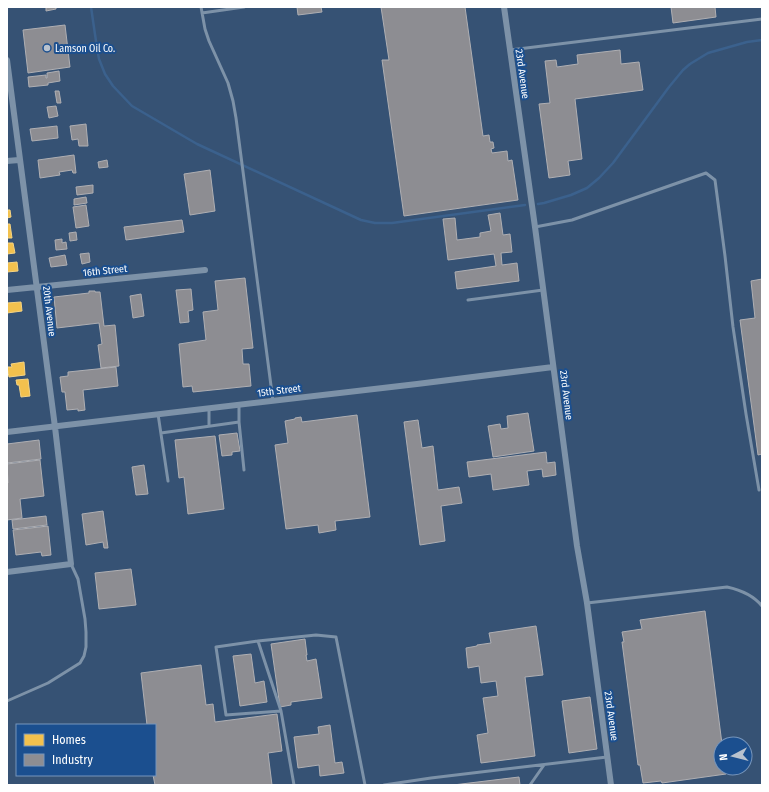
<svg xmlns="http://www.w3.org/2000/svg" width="769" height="792" font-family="'Fira Sans Condensed',sans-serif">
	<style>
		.homes { fill: #f2c14e; stroke: #f6d483 }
		.industry { fill: #8d8d92; stroke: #afafb3 }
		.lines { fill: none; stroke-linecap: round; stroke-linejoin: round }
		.stream { stroke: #3b618d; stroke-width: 2.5 }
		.lane { stroke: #7d92a8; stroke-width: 3 }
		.street { stroke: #7d92a8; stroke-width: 6 }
		.poi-dot { fill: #b9c2ce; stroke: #1b4f8f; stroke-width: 1.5 }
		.labels { text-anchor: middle; stroke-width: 4; stroke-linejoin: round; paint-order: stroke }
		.poi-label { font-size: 10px; fill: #fff; stroke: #1b4f8f; text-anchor: start }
		.street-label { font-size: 10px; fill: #fff; stroke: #1b4f8f }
	</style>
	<rect width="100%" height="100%" fill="#365274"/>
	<path class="homes" d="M7 210H10L11 217 7 218Z
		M7 224H10L12 238H7Z
		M7 243H13L15 253 7 254Z
		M17 262 18 271 7 272V263Z
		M21 302 22 311 7 313V303Z
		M24 362 25 375 9 377 7 367H12L11 364Z
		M28 379 30 396 21 397 19 385H17L16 380Z"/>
	<path class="industry" d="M46 7H56V9L46 11Z
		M297 7H321L322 12 298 15Z
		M381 7H465L483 136 489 135 490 142H493L494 148 491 149 492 153 507 151 508 161 512 160 518 200 404 216 382 60H389Z
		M671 7H715L716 17 673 23Z
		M65 25 70 67 28 73 23 30Z
		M620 50 621 64 639 62 643 90 575 99 582 159 568 161 570 175 549 178 539 104 550 103 545 61 556 60 557 67 578 64 577 55Z
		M59 71 60 81 48 83V85L29 87 28 77 46 75V78H47V73Z
		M55 91H59L61 103H57Z
		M56 106 58 116 49 118 47 107Z
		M86 124 88 146H79L78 139 72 140 70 126Z
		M57 126 58 138 32 141 30 129Z
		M74 155 76 173H73L72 170 59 172 60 175 40 178 38 160Z
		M107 160 108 167 99 168 98 162Z
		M210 170 215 211 190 215 184 174Z
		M93 185V193L77 195 76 187Z
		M86 197 87 203 74 205V199Z
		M86 205 89 226 76 228 73 207Z
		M500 213 503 235 510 234 512 252 501 253 502 265 517 263 519 281 457 289 455 272 496 266 494 254 448 260 443 219 455 218 457 240 480 237V233L491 231 488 215Z
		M182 220 184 232 126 240 124 227Z
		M76 232 77 240 70 241 69 233Z
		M62 239V243L66 242 67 249 56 250 55 240Z
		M89 253 90 262 82 264 80 254Z
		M65 255 67 265 51 267 49 258Z
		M245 278 253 348 242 349 243 364H249L251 386 193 392 192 386 183 387 179 344 206 340 203 312 218 310 215 281Z
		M762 279V454L758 455 740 320 755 318 751 281Z
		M191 289 193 310 188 311 189 322 180 323 176 290Z
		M89 291H95V292H100L104 326 115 325 119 366 101 368 98 345 102 344 99 323 57 328 54 297 89 293Z
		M141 294 144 316 133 318 130 296Z
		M116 367 118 386 83 390 85 410 78 411V409L67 410 65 392H62L60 377 68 376V372Z
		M528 413 534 451 493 457 488 426 500 424 501 429 508 428 507 416Z
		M357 415 370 517 335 521 336 530 319 533 318 525 286 529 275 445 288 443 285 421 295 419V418L301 417 302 422Z
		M418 420 422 448 433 446 438 490 459 487 462 503 441 506 445 541 420 545 404 422Z
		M237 433 240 451 232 452V455L222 456 219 435Z
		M215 436 224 509 188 514 184 477 179 478 175 440Z
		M39 440 41 459 7 463V444Z
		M546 452 547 463 555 462 556 475 543 477 542 469 527 471 529 485 493 490 491 474 469 477 467 462Z
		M40 460 44 496 20 499 22 518 7 520V483H8L7 464Z
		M144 465 148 494 136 495 132 467Z
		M103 511 108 548H104L103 542 86 545 82 514Z
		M46 516 47 525 13 529 12 520Z
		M48 526 51 555 42 556 41 552 16 555 13 530Z
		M131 569 136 605 99 609 95 573Z
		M705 611 722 744H721V768H725L726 774 662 783 661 781 643 783 640 765H638L622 642H624L622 632 642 629 640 620Z
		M536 626 543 675 525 677 535 756 481 763 477 735 488 733 483 698 498 696 496 681 481 683 479 666 468 668 466 648 477 646V645L491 643 489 633Z
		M305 639 307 655H306L307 661 316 659 322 698 291 702V705L280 707 271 644Z
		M251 654 255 683 264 681 267 702 240 706 233 656Z
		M201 665 206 705 213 704 215 722 277 714 282 751 268 753 272 785H155L153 775H155V725H147L141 673Z
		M590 697 597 749 569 753 562 701Z
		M330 725 335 763 342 762 344 773 320 776 319 765 298 768 294 737 319 734 318 727Z
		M519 777 520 785H453Z"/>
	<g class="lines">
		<path class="stream" d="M91 7 97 48 99 59 105 74 113 86 132 106 197 144 361 220 375 223H392L525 205
			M538 204 544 203 571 195 587 188 599 178 613 163 669 87 683 70 690 64 708 53 747 42 762 40"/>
		<path class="lane" d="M201 7 205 29 209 41 228 83 233 101 236 118 273 401
			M202 13 244 7
			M510 50 762 19
			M535 227 572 220 706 173 715 180 725 256 733 327 746 414 759 490
			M468 300 543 290
			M239 405V422L244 470
			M209 409V426
			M158 414 168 481
			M161 433 239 422
			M587 603 727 587C741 590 753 595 762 606
			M258 641 281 711
			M7 701 48 683 80 663 84 656 86 647V632L85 619 78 579 71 564
			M294 785 281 711 226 715 216 647 258 641 316 635 336 637 365 785
			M384 785 431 778 607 757
			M530 785 544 765"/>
		<path class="street" d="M504 7 535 227 577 546 587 603 611 785
			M7 60 55 427 71 564 7 572
			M7 161 19 160
			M7 290 205 270
			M7 432 417 384 553 367"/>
	</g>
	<circle class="poi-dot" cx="47" cy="48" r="4"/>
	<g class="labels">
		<g class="poi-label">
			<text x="55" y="52">Lamson Oil Co.</text>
		</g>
		<g class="street-label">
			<text transform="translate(523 74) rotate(82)" y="4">23rd Avenue</text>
			<text transform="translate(105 270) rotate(-6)" y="4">16th Street</text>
			<text transform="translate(50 311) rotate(83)" y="4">20th Avenue</text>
			<text transform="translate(279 390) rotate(-7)" y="4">15th Street</text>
			<text transform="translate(567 395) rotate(83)" y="4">23rd Avenue</text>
			<text transform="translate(612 716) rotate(82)" y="4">23rd Avenue</text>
		</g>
	</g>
	<rect width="769" height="792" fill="none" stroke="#ffffff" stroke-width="16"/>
	<rect x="16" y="724" width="140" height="52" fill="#1b4f8f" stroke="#7695bc"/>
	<rect x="24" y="734" width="20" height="12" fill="#f2c14e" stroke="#7695bc"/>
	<text x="52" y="744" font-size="12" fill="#ffffff">Homes</text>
	<rect x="24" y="754" width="20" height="12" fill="#8d8d92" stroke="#7695bc"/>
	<text x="52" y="764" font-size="12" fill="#ffffff">Industry</text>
	<g transform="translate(733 756) rotate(263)"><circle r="19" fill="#1b4f8f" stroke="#7695bc"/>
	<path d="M0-3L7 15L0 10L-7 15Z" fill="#b9c2ce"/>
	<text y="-6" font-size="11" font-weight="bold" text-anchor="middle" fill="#ffffff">N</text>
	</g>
</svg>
